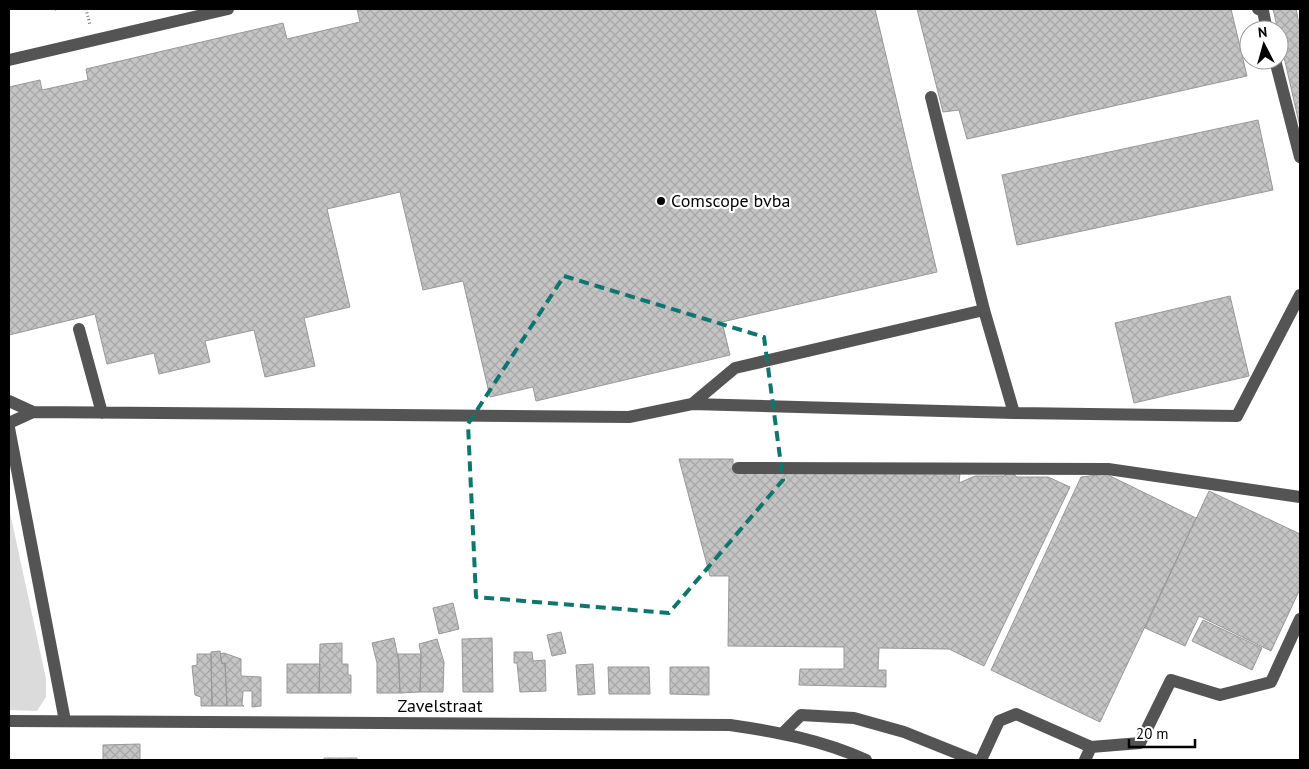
<svg xmlns="http://www.w3.org/2000/svg" width="1309" height="769" font-family="'PT Sans',sans-serif">
	<style>
		.garden { fill: #dbdbdb }
		.building { fill: url(#building-cross-hatch); stroke: #989898 }
		.lines { fill: none; stroke-linecap: round; stroke-linejoin: round }
		.path { stroke: #767676; stroke-width: 3; stroke-dasharray: 1 2.5; stroke-linecap: butt }
		.minor { stroke: #545454; stroke-width: 12 }
		.marked { fill: none; stroke: #0f766e; stroke-width: 4; stroke-dasharray: 10 6; stroke-linejoin: round }
		.poi-dot { fill: #000; stroke: #fff; stroke-width: 2 }
		.labels { text-anchor: middle; stroke-width: 4.5; stroke-linejoin: round; paint-order: stroke }
		.poi-label { font-size: 18px; fill: #000; stroke: #fff; text-anchor: start }
		.street-label { font-size: 18px; fill: #000; stroke: #fff }
	</style>
	<defs>
		<pattern id="building-cross-hatch" width="8" height="8" patternUnits="userSpaceOnUse" patternTransform="scale(1.25)"><rect width="8" height="8" fill="#c4c4c4"/><path d="M0 0l8 8M0 8l8-8" fill="none" stroke="#a7a7a7"/></pattern>
	</defs>
	<rect width="100%" height="100%" fill="#fff"/>
	<path class="garden" d="M9 508 46 679V697L37 711 9 710Z"/>
	<path class="building" d="M357 9H875L937 272 722 322 730 355 536 401 533 387 490 397 463 281 423 290 400 192 327 209 350 307 304 318 315 366 265 377 254 330 205 341 210 362 159 374 154 353 107 364 95 314 9 335V87L40 80 42 90 88 80 86 69 283 23 287 39 360 22Z
		M917 9H1231L1247 76 967 139 959 110 943 112Z
		M1273 9H1296L1300 28V127Z
		M1258 120 1273 190 1017 245 1002 175Z
		M1230 296 1249 376 1134 403 1115 323Z
		M679 459H733V471L960 473 959 483 975 476H1004L1007 473 1014 474 1017 477H1048L1070 487 984 666 949 649 879 648 878 670H886V687L799 685 800 669H844V647L728 646 729 576H710Z
		M1106 474 1196 518 1100 722 991 670 1081 477Z
		M1209 491 1300 534V589L1271 651 1199 616 1185 646 1145 628Z
		M453 603 459 629 439 634 433 608Z
		M1203 620 1262 648 1252 670 1192 641Z
		M561 632 566 653 552 656 547 635Z
		M394 638 399 662 400 693H377V663L372 643Z
		M492 638 493 692H463L462 639Z
		M437 639 444 662 443 692H420L421 654 419 644Z
		M342 643V664H348V675H351V693H319L320 644Z
		M220 651 222 664 225 663 227 706H212L211 652Z
		M514 652H532L533 661 545 660 546 691 520 692 517 663H514Z
		M224 653 241 659V676L261 677V706L252 707V691H243L242 705 244 706H227L225 663 222 664 220 654Z
		M197 654H211L212 706H201V697L195 695 192 666 197 665Z
		M398 654H421L420 692 400 693Z
		M287 664H320L319 693H287Z
		M593 664 595 694 578 695 576 665Z
		M608 667H649L650 694H609Z
		M670 667H709V695L670 694Z
		M140 744V760H103V745Z
		M324 758H357V760H324Z"/>
	<g class="lines">
		<path class="path" d="M55 9H57
			M86 9 90 25"/>
		<path class="minor" d="M1258 9 1263 11 1267 30
			M9 60 228 9
			M1275 60 1300 157
			M931 97 984 310 1014 413
			M79 329 102 413
			M9 401 33 412 629 417 692 404 1014 413 1237 416 1300 295
			M692 404 735 368 984 310
			M9 423 33 412
			M9 428 65 721
			M738 468 1108 469 1300 497
			M9 721 730 725C778 732 822 740 866 760
			M783 733 801 715 854 718 904 732 974 760
			M981 760 999 721 1016 714 1091 747
			M1085 760 1091 747 1140 743 1171 680 1220 695 1271 682 1300 619"/>
	</g>
	<path class="marked" d="M564 276 764 337 783 480 669 613 476 597 468 424Z"/>
	<circle class="poi-dot" cx="661" cy="201" r="5"/>
	<g class="labels">
		<g class="poi-label">
			<text x="671" y="207">Comscope bvba</text>
		</g>
		<g class="street-label">
			<text x="440" y="712">Zavelstraat</text>
		</g>
	</g>
	<rect width="1309" height="769" fill="none" stroke="#000000" stroke-width="20"/>
	<g transform="translate(1264 45) rotate(354)"><circle r="24" fill="#ffffff" stroke="#999999"/>
	<path d="M0-4L9 19L0 12L-9 19Z" fill="#000000"/>
	<text y="-8" font-size="14" font-weight="bold" text-anchor="middle" fill="#000000">N</text>
	</g>
	<path d="M1129 739v8h66v-8" fill="none" stroke="#000000" stroke-width="2.5"/>
	<text x="1136" y="739" font-size="15" fill="#000000" stroke="#ffffff" stroke-width="4" paint-order="stroke">20 m</text>
</svg>
